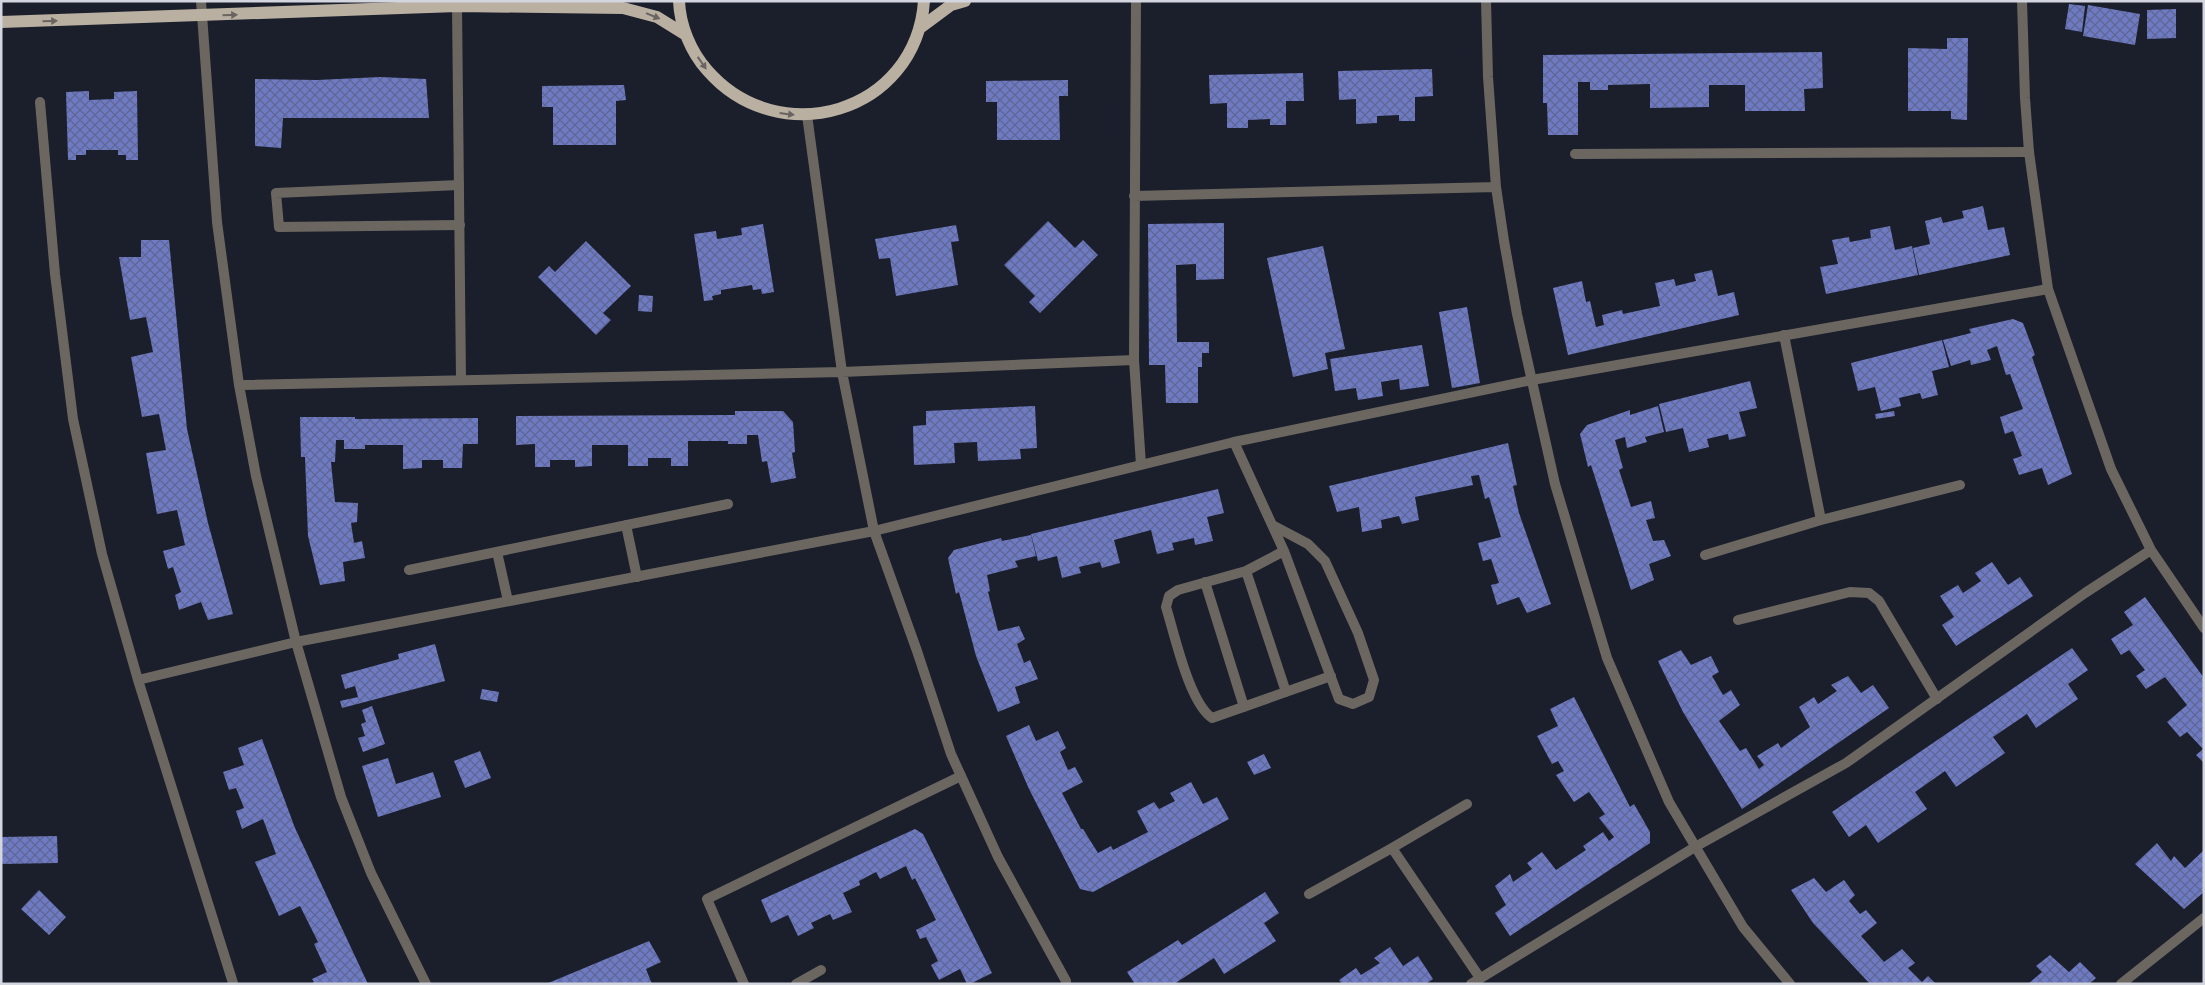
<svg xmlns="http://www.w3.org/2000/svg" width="2205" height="985" font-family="'Asap Condensed',sans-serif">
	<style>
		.building { fill: url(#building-cross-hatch) }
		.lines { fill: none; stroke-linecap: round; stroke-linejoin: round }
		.lane { stroke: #6b6760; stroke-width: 10 }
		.street { stroke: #6b6760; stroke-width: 10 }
		.primary { stroke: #b9b0a2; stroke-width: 12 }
		.oneway { fill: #69645f }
	</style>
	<defs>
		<pattern id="building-cross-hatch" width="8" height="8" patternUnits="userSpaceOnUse" patternTransform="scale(1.25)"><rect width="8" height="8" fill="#6e7bc2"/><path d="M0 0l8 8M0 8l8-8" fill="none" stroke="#5e6696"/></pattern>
	</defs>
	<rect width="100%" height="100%" fill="#1b1e2b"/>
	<path class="building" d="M2069 4 2085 6 2082 32 2065 29Z
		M2088 5 2140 14 2135 45 2083 36Z
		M2176 9V38L2147 39V10Z
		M1947 38H1968L1967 120 1951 119V111H1908V48L1947 49Z
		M1822 52 1823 88 1804 89 1805 111H1745V85H1709V107L1650 108V84L1608 85V90H1590V82H1578V135H1548L1547 103H1543V55Z
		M1432 69 1433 96 1415 97V121H1399V115L1377 116V123L1356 124V99L1339 100 1338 71Z
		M1303 73 1304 101H1286V125H1270V119L1248 120V128H1227V103L1210 104 1209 75Z
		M380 77 426 79 429 118H283L281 148 255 146V79L317 80Z
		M1068 80V96H1059L1060 140H997V102H986V81Z
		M624 85 626 100 616 101V145H553V107H542V86Z
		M89 91V100L114 99V92L137 91 138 160H126V155H118V150H86V155H76V160H68L66 92Z
		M1983 206 1988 230 2004 227 2010 255 1919 275 1913 248 1930 244 1925 221 1941 217 1943 223 1964 218 1962 211Z
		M1048 221 1075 248 1083 240 1098 255 1040 313 1029 302 1035 296 1004 265Z
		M1224 223V279L1196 280V264L1176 265 1177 342H1209V353H1202V367H1198V403H1166L1165 365H1149L1148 224Z
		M763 224 774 292 762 294 761 289 753 290 752 285 721 290V294L712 296 713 300 704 301 694 234 716 231 717 239 742 235 741 228Z
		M956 225 959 241 951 242 958 285 896 296 890 258 879 259 875 239Z
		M1890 226 1895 250 1912 246 1918 275 1826 294 1820 267 1838 264 1832 240 1849 237 1850 242 1871 238 1870 230Z
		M141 240H169L187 429 208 523 233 614 208 620 201 602 179 610 175 595 181 592 173 567 168 569 163 551 185 545 177 510 157 514 146 453 166 450 159 414 142 417 131 357 153 352 146 317 130 320 119 257H141Z
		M586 241 631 286 603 313 611 320 596 335 538 277 549 266 555 272Z
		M1323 246 1345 349 1325 353 1328 369 1293 377 1267 258Z
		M1712 270 1718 296 1734 292 1739 315 1568 355 1553 288 1582 281 1586 302 1590 301 1596 327 1604 325 1602 315 1622 310 1623 314 1660 306 1655 283 1674 279 1676 286 1696 281 1694 274Z
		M639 295 653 296 652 312 638 311Z
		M1467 307 1480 383 1452 388 1439 312Z
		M2013 319 2023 323 2035 355 2032 357 2072 474 2048 485 2042 468 2019 475 2013 459 2022 456 2013 431 2005 434 2000 417 2023 409 2010 374 2006 375 1997 346 1987 350 1991 360 1971 365 1970 360 1951 366 1943 340 1971 333 1969 329Z
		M1942 340 1949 367 1932 371 1938 395 1922 399 1920 393 1899 398 1901 406 1881 411 1875 387 1858 391 1851 363Z
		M1422 345 1429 386 1400 390 1399 379 1381 382 1383 396 1358 400 1356 388 1335 391 1330 359Z
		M1750 381 1757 408 1739 412 1746 436 1729 440 1728 434 1707 439 1709 447 1689 452 1683 428 1666 432 1659 404Z
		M1035 406 1037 448 1020 449 1021 459 978 461 977 442 954 443 955 463 914 465 913 426 926 425V411Z
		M1658 406 1664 432 1645 437 1647 442 1627 448 1625 437 1615 440 1623 468 1619 470 1631 507 1651 501 1655 518 1646 520 1653 541 1664 540 1671 556 1649 564 1654 580 1631 590 1591 465 1588 467 1580 434 1587 425 1630 410V415Z
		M735 411H783L793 422 795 452 792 453 796 478 771 483 767 461 762 462 758 435H747V444H728V441H688V466H671V458H648V466H628V445H592V466L575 467V460H550V467H535V444L516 445V416L735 415Z
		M1894 411 1895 416 1876 419 1875 414Z
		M300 417H355V419L478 418V444H463L462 468H443V460H422V468L403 469V445H365V449H344V440H336L335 462H331L335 502 358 503 357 522 351 523 354 543 362 541 365 558 343 562 345 581 320 585 308 536 305 457H301Z
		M1508 443 1517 485 1513 486 1519 513 1551 604 1527 613 1519 597 1497 605 1491 585 1499 583 1491 559 1483 561 1478 543 1501 537 1489 497 1485 499 1479 475 1471 476 1473 485 1415 497 1419 520 1402 524 1399 516 1381 520 1382 528 1362 532 1359 507 1337 512 1329 486Z
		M1218 489 1224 513 1207 517 1213 541 1195 545 1194 538 1172 543 1174 550 1157 554 1151 530 1114 540 1120 563 1102 568 1100 562 1079 567 1081 573 1062 578 1057 556 1038 561 1031 534Z
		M1031 535 1036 556 1015 561 1018 567 987 575 990 591 988 592 998 631 1019 626 1025 639 1017 644 1024 663 1030 660 1038 679 1015 687 1020 703 998 712 976 656 959 592 956 594 948 558 954 550 1001 538 1002 541Z
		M1992 562 2008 585 2020 577 2033 596 1956 646 1942 625 1954 617 1940 596 1958 585 1963 593 1981 581 1975 573Z
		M2145 597 2204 678V763L2196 755 2203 749 2187 732 2180 737 2167 722 2187 705 2165 677 2146 689 2136 676 2145 670 2129 650 2121 655 2111 639 2133 625 2124 612Z
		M435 644 445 681 342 708 340 701 358 697 355 686 345 689 341 675 399 659 398 654Z
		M2072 648 2088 670 2068 684 2078 699 2036 728 2027 714 1993 737 2005 753 1956 787 1945 771 1915 792 1927 809 1878 843 1866 825 1849 837 1832 812Z
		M1681 650 1691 665 1711 656 1719 672 1712 676 1723 695 1731 690 1740 705 1719 721 1740 751 1746 748 1759 769 1764 765 1757 756 1778 743 1781 748 1810 727 1799 707 1814 697 1818 704 1837 691 1831 685 1848 676 1861 693 1873 685 1889 708 1742 809 1683 712 1658 661Z
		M482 689 499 692 497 702 480 699Z
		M1574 697 1630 807 1634 804 1650 832V843L1510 936 1495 913 1506 905 1495 886 1510 874 1513 882 1532 869 1527 863 1542 852 1556 870 1586 850 1583 846 1603 832 1609 841 1614 837 1599 818 1605 814 1589 792 1574 802 1556 775 1564 771 1558 761 1552 764 1537 736 1558 726 1550 709Z
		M372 706 385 744 363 752 358 738 365 736 361 724 366 722 362 710Z
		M1029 725 1036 741 1058 731 1066 748 1060 752 1068 770 1075 767 1083 782 1062 793 1081 829H1083L1098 853 1111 846 1113 850 1148 832 1137 811 1154 802 1159 809 1175 801 1170 793 1191 782 1203 804 1217 797 1229 819 1093 892 1080 889 1029 789 1006 736Z
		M262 739 295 828 368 984H311L314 982 312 979 327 972 314 944 318 942 300 906 279 916 255 862 276 854 263 819 242 829 236 811 244 808 236 788 229 790 223 772 244 765 238 748Z
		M480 751 491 778 465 788 454 761Z
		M1264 754 1271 768 1254 775 1247 762Z
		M388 758 396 784 433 772 441 797 378 817 362 766Z
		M915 829 923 834 992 973 970 984H967L960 969 939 980 931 965 938 961 926 937 920 939 916 930 936 920 915 878 912 880 906 866 880 879 876 872 859 881 860 885 843 893 852 912 833 920 830 914 811 923 814 928 798 936 788 915 771 923 761 900Z
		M57 836 58 863 1 864V837Z
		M2157 843 2171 861 2174 856 2185 868 2204 850V892L2184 909 2135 864Z
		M1814 878 1826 892 1844 880 1855 895 1849 901 1860 914 1866 910 1877 923 1861 936 1884 962 1902 949 1915 963 1908 968 1922 982 1928 976 1936 984H1870L1813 923 1791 890Z
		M39 890 66 917 49 935 21 909Z
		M1265 892 1279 913 1264 923 1276 941 1224 974 1214 958 1174 984H1135L1127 972 1178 940 1182 945Z
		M649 941 661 962 646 969 652 984H546Z
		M1390 947 1403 966 1418 956 1433 979 1426 984H1342L1339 980 1356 968 1361 975 1380 963 1374 958Z
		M2050 955 2069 972 2080 962 2096 978 2089 984H2028L2042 972 2036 966Z"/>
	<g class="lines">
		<path class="lane" d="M1575 154 2029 152
			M459 185 276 193 279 227 460 225
			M1784 335 1821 520
			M1234 442 1284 551 1339 699 1353 704 1369 697 1374 680 1358 633 1325 561 1308 544 1272 525
			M626 525 637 577
			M1284 551 1246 571 1178 590 1169 596 1166 607C1175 636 1189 702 1212 718L1331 676
			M497 552 508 601
			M1705 555 1821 520 1960 485
			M409 570 728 504
			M1246 571 1286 692
			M1205 582 1244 707
			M1738 620 1850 592 1869 593 1879 601 1937 699
			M1392 848 1467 804
			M1309 894 1392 848 1480 978
			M744 984 707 899 961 776
			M796 984 821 970
			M2121 984 2204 918"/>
		<path class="street" d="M201 1 217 222 239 385 256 476 296 642 341 797 371 873 426 984
			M1136 1 1134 360 1141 465
			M1486 1 1488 77 1496 187 1504 241 1517 314 1555 484 1607 658 1669 802 1743 927 1790 984
			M2022 1 2025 98 2029 152 2048 289 2111 469 2151 550 2204 628
			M457 6 461 380
			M40 102 55 274 73 419 102 554 138 680 233 983
			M807 115 842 372 874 531 917 651 951 754 998 857 1066 981
			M1134 196 1496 187
			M239 385 842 372 1134 360
			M138 680 296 642 874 531 1234 442 1532 380 2048 289
			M1471 984 1695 847 1846 763 2085 593 2151 550"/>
		<path class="primary" d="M679 1C680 26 691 52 707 70 779 153 916 113 924 1
			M1 22 457 6 623 8 657 17 686 35
			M920 28 951 5 965 1"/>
	</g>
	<defs><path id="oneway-solid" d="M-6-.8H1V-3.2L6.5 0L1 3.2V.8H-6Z" transform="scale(1.25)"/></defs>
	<g class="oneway">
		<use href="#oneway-solid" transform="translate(230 15) rotate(-2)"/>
		<use href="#oneway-solid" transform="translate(653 16) rotate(22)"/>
		<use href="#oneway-solid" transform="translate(50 21) rotate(-2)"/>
		<use href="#oneway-solid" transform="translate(702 63) rotate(55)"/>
		<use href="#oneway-solid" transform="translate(787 114) rotate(7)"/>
	</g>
	<rect width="2205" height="985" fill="none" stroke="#d3d6df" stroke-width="5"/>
</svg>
